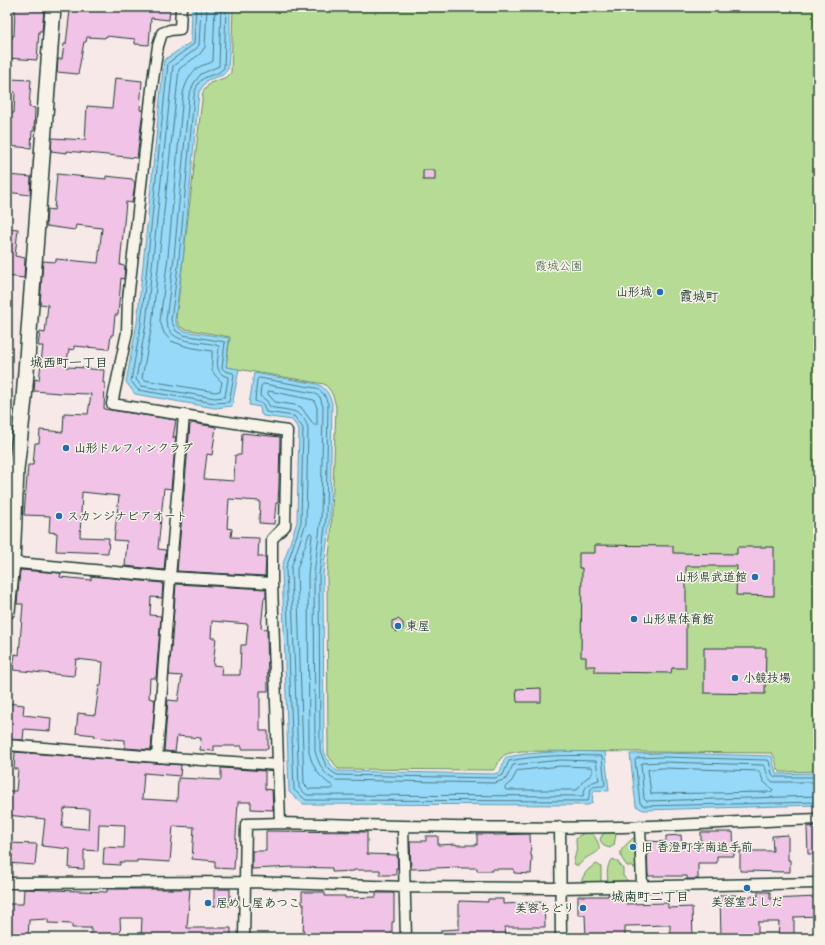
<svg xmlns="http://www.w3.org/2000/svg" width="825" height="945" font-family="'Playpen Sans','Klee One',sans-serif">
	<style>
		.green { fill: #b6db95; stroke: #6a8c64 }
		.water { fill: #96d9f8; stroke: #669baa }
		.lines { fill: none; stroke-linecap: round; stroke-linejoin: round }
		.shore { stroke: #4f7b82; stroke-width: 1 }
		.building { fill: #f1c3e6; stroke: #1f3d34; fill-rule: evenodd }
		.street-casing { stroke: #1f3d34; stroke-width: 13 }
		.secondary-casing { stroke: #1f3d34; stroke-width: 18 }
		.street { stroke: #f7f3e8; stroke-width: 10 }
		.secondary { stroke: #f7f3e8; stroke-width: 15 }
		.poi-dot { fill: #1f6fb2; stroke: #f7f3e8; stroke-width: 1.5 }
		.labels { text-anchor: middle; stroke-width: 3; stroke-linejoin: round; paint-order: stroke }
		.park-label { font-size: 12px; fill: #3d5d47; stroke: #f7f3e8 }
		.poi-label { font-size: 12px; font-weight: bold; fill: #1f3d34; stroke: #f7f3e8; text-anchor: start }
		.neighbourhood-label { font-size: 13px; font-weight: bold; fill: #1f3d34; stroke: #f7f3e8 }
	</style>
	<rect width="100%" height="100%" fill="#f6e9e8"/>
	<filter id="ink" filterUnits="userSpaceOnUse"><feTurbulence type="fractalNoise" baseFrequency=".025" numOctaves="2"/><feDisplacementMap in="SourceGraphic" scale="8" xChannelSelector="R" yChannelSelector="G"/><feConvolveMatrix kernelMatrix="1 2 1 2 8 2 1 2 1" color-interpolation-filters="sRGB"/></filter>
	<g filter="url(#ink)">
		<path class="green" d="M233 7H818V771L780 772C775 767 777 759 772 753L521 751C505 754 502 753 496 768L493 770 338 769 328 755V747L327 573 331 538 336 407C334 398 332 390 324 384L226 367 230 337 185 329 180 327 176 319 203 92 210 83 227 77 231 73Z
			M589 833C593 834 594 835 596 839 604 853 596 852 586 858 583 860 581 863 579 865H575C573 860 575 857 576 852 577 848 576 845 576 841 576 835 584 833 589 833Z
			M614 833 616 834 614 845 610 848 604 846 600 840 602 835 605 833Z
			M633 838H635L636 869 631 866H627C615 851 622 849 633 838Z
			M613 859 618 862 623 869V876L628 881 608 882C607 874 606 864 613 859Z
			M597 864 601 867V882L581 883C583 874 589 867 597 864Z"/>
		<path class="water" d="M192 7H230V39L228 69 223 75 207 80 199 92 183 258 175 320 179 328 184 331 229 338 226 367 239 369 232 406 215 408 135 394 126 382 137 323 164 60 191 42Z
			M254 373 317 384C326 388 329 394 332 403L330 518 323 575 324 751C327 759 330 765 337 771L494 774 500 772 505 758 507 757C539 751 572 751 605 752L609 791 595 790 593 792 592 803 588 805 303 804 289 792 282 567 297 522 299 429 292 420 263 416 261 414 260 407 249 405Z
			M663 753 772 756 776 774 818 773V805L643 810 636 806 630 754Z"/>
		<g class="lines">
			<path class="shore" d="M196 7 194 44 168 63 141 324 131 381 138 390 215 403 229 402 234 375 233 373 225 371 222 368 225 342 183 335 176 331 171 320 179 258 194 96C199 70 213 80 224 68L226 7
				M201 7 199 45 196 49 173 66 146 324 136 379 141 386 215 398 225 397 228 379V377C212 373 219 358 219 346 200 339 169 347 166 320L174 257 189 95 194 83 201 74 219 66 221 7
				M207 7 205 47 200 54 179 69 152 325 142 378 144 380 215 392 220 391 222 382C207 369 213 368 212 351L188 347 171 341 164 333 160 321 168 256 183 94C185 84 191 71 201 66 205 64 210 64 213 61L215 7
				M259 378 316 388 324 394 328 404 326 518 319 575 320 751 326 766 331 771 337 775 495 778 503 775 509 761C539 755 570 755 601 756L602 757 605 785 603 786C588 786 591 789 588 801L306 800 294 790 286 568 301 522 303 428 294 416 266 412 263 404 255 401 257 380Z
				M264 384 314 393 320 397 323 407 321 518 314 575 315 751C318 762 324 777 336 780L495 783 506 779 513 765 561 760 596 761 599 780C588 784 586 783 583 796L307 795 299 788 291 568 306 523 308 428C302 407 286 411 270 407L267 401 260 396 261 386Z
				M269 391 314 400 317 408V425H314L301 407 295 405 275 402 268 394Z
				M311 533 312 535 308 575 309 752C312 766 320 779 333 786V788L332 789H309L304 784 297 569 309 534Z
				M561 766 590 767 592 768V774L583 781 577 790H506L505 789V787L512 781 517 771Z
				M663 768 759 771 764 782 773 790 771 792 651 794 648 770Z
				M818 777H775L772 774 769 761 767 760 663 757 637 758 635 760 640 803 644 806 818 802
				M818 782H773C766 778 768 770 763 765L663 762 642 763 641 765 644 799 646 801 818 796"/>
		</g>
		<path class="building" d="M83 7H170L169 20 151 18 149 45 135 44V39L106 36 105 38 87 37 86 42H84L78 74 57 72 58 59H62L64 44H66L70 10 83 11Z
			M15 8 44 10 42 31H39L37 60 7 58V39H12V36H14Z
			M115 78 142 81 140 110H143L137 158 67 151V153L51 151 52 138 85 140 87 106 112 108Z
			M9 79 31 80 29 107 35 108 34 131H32L31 148 7 146V113H14L15 92 8 91Z
			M423 170H435V180H423Z
			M57 174 106 179V176L132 179 135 183 132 203 126 202 120 265 125 266 124 279 121 278 118 315H115L113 335H111L109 349 74 346V350L69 349 66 367 90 368V369L104 370 103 383H105L104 409 176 420 173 438 176 436 171 489 164 488 158 549 166 550 164 570 125 566 127 541 114 540 119 496 82 492 80 537 109 538 108 553 56 551 57 533 49 532 50 516 24 515 28 465H33L35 443H39L40 430 63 432 64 413 88 414 91 394 60 393 34 391 35 379 39 380 43 346H38L40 332 45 333 48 305 40 304 43 261 56 262V259L98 263 102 228 76 225 75 230 46 226 47 209 54 210Z
			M7 175 31 177 30 195 7 192Z
			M7 228 18 229 15 256 25 258 24 278 7 276Z
			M192 423 216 427 212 455 207 454 204 479 234 481 235 455H241L242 433 280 437 279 483 278 503H276L274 524 259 523 260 501 229 499 227 528 232 529 231 537 259 538 258 557H266L265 576 177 571 190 425Z
			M595 545 673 546V553L737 554V547H774V596L736 595 737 566H686V668H672L671 673 595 672V666H586V657H581L582 568H579V553H595Z
			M20 570 61 573 60 577 91 580V576L163 583 162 598 151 597 150 615 161 616 156 678H150L149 698 155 700 151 750 125 748V740L94 737 95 735 76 733 78 713 95 715 99 686H101L103 662 76 659 74 676 13 670 15 654 19 655 23 604H17Z
			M176 584 266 589V598H264L261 628 267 629 268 691H260V731H268V749H242V746H214V751L200 750 201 738 177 736 175 752 164 751 168 700 178 701 182 676 169 675ZM212 621 248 624 246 645H241L240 675H221L222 666 213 665 216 638H211Z
			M398 619 403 623V629L397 632 392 628V621Z
			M704 648H766L765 694 704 693Z
			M541 688V702H517L516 689Z
			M7 703 24 705 23 715 51 718 50 731 24 729 23 740 7 739Z
			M15 752 181 765 180 776 144 773 142 799 177 801 178 778 221 780V768L265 771V789L272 790 273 810 251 809V802H238L234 869 215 868V861L192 859 194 827 173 826 170 862 137 860V862H120V865L103 864 104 847 124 848 125 825 99 824 98 851 84 850V869L69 868 70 849 42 846 45 819 7 815V791H16L18 769H14ZM66 808 89 809 88 829 62 827 64 809H66Z
			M818 826V854H808L807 827Z
			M266 831 367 832V854L397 855 398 868H396V875H380V870H354V871L332 872V868L294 867 252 869V851H266Z
			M701 832H733L734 856H717V863H698V879H687V876H648L647 841 666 842V836L681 835 682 846 701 845Z
			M477 834H494V835L530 834 531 856H532L531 874 514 873V869H492V871H477V868H459V867L411 869 410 841H426V836H438V845L456 844V845H477Z
			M788 835V860H790V872L740 871V851H773L772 836Z
			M7 843 37 844 35 865 7 863Z
			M24 889 107 892V889H190L187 928H231V938H141L142 918H120L121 938H91V928H72V924L48 923V919L29 920 28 938H8L9 918H7V904H23Z
			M214 889H230V906H214Z
			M302 892H325V896H345V898L376 897V893H394V922H392V938H303L304 904H302Z
			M758 892H770V899L818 897V916L794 917V938H778L779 922H758V938H721L720 895H736V897L758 896Z
			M608 894H626V904L668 903V908L692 907 693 938H670V925L625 926V938H586L585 915H578V896H608Z
			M488 899H503V904L544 902 545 927H505L506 938H441V930L459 929V901L488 902Z"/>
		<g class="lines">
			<g class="street-casing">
				<path id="street" d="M181 7 180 29 170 30 162 33 158 46 153 80 128 299 127 332 112 404 287 431 285 526 272 539V583L280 823C394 826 508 829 622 827 687 825 753 821 818 819
					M7 562 170 577 272 583
					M7 745 157 757 278 765
					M157 757 170 577 184 415
					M640 826 642 886
					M403 827 406 938
					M560 827 561 938
					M7 883 246 882 405 887 560 888 818 883
					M244 938 246 824 280 823"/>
			</g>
			<g class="secondary-casing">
				<path id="secondary" d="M7 611 12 563 16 470 24 399 53 7"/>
			</g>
			<use href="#street" class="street"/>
			<use href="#secondary" class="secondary"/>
		</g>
	</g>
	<g class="poi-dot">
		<circle cx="660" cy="292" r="4"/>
		<circle cx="66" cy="448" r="4"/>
		<circle cx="59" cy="516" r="4"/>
		<circle cx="755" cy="577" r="4"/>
		<circle cx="634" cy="619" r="4"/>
		<circle cx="398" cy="626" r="4"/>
		<circle cx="735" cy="678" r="4"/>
		<circle cx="633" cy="847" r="4"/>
		<circle cx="747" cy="888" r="4"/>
		<circle cx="208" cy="903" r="4"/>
		<circle cx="583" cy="908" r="4"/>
	</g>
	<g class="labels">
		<g class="park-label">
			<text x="559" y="270">霞城公園</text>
		</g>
		<g class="poi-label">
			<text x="652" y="296" text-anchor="end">山形城</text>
			<text x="74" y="452">山形ドルフィンクラブ</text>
			<text x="67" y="520">スカンジナビアオート</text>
			<text x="747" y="581" text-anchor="end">山形県武道館</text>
			<text x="642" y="623">山形県体育館</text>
			<text x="406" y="630">東屋</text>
			<text x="743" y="682">小競技場</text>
			<text x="641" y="851">旧 香澄町字南追手前</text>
			<text x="747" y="906" text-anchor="middle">美容室よしだ</text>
			<text x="216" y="907">居めし屋あつこ</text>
			<text x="575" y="912" text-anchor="end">美容ちどり</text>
		</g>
		<g class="neighbourhood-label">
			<text x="699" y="301">霞城町</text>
			<text x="69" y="367">城西町一丁目</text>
			<text x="650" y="901">城南町二丁目</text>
		</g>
	</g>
	<rect width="825" height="945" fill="none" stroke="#f7f3e8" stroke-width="24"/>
	<rect x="12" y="12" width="801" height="921" fill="none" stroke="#1f3d34" stroke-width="1.5" filter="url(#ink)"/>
</svg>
